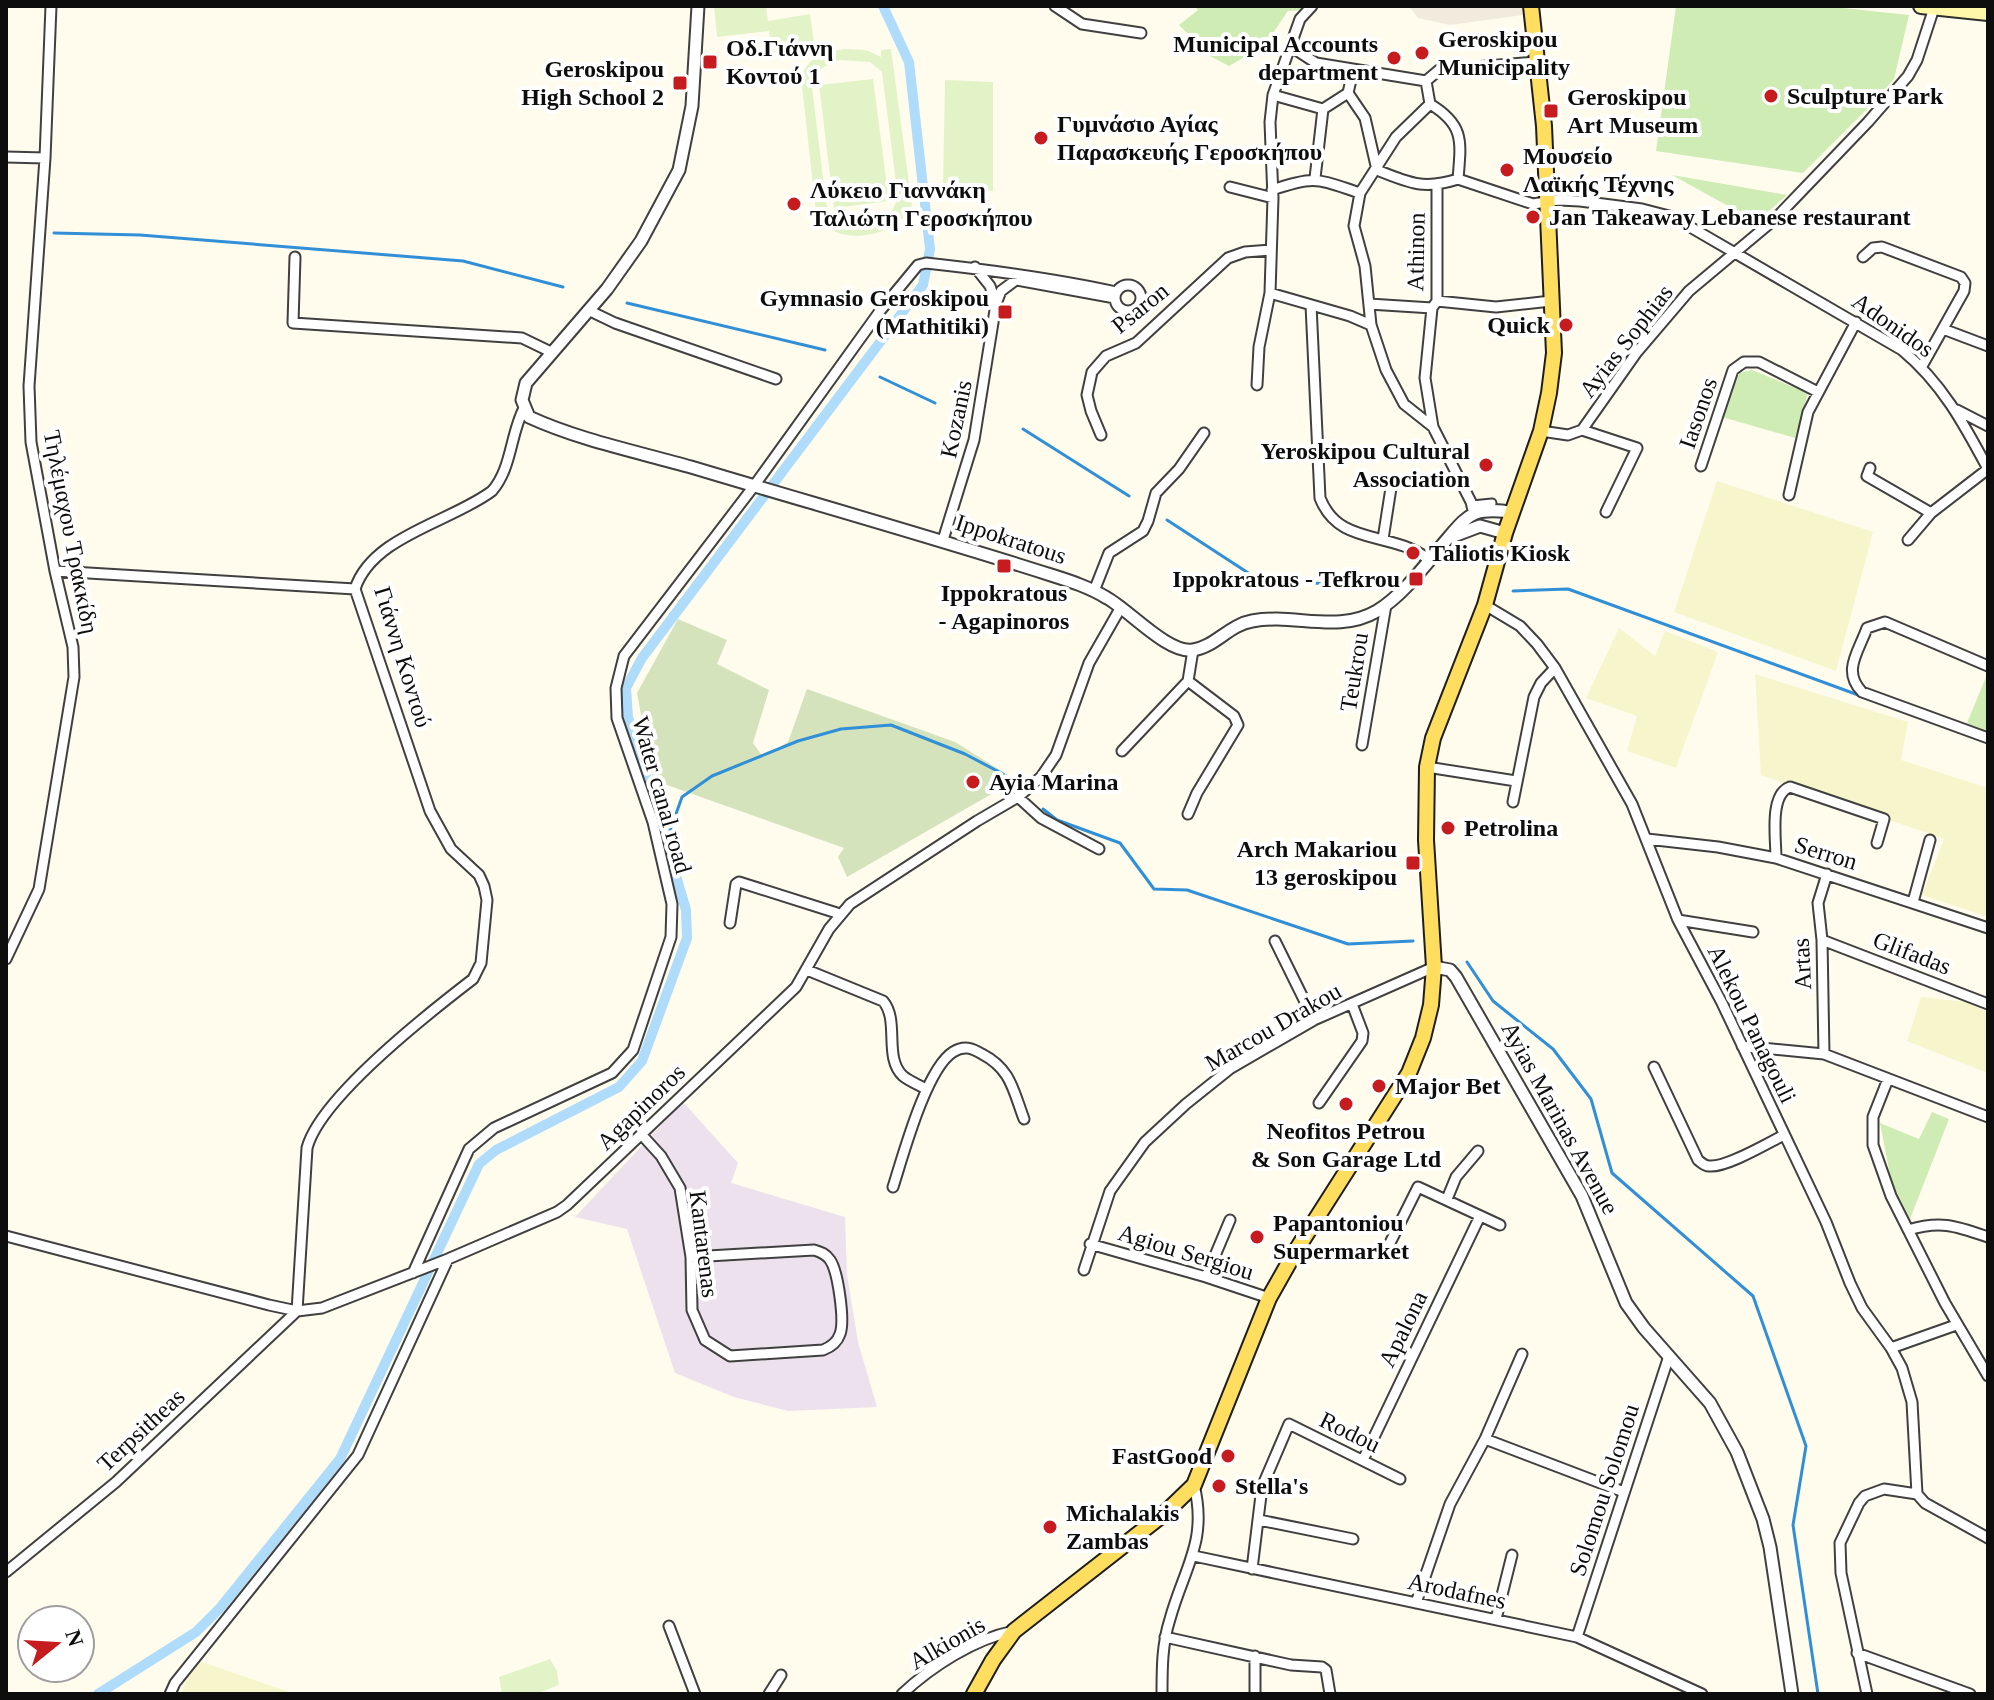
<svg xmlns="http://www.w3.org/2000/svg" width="1994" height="1700" font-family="Georgia,serif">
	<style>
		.industrial { fill: #ece1ed }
		.farmland { fill: #f7f5cc }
		.green { fill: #d0ecb5 }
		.cemetery { fill: #d5e3bd }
		.pitch { fill: #e2f3c7; fill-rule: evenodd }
		.plaza { fill: #f0ebdc }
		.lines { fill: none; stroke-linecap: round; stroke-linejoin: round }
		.stream { stroke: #308fd6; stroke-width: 3 }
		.canal { stroke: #afdcfa; stroke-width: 10 }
		.pedestrian-casing { stroke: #404040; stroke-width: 11 }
		.minor-casing { stroke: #404040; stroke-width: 13 }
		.tertiary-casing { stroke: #404040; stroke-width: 15 }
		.secondary-casing { stroke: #2f2f2f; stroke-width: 18 }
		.primary-casing { stroke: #1e1e1e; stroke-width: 18 }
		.pedestrian { stroke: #fff; stroke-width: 7 }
		.minor { stroke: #fff; stroke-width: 9 }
		.tertiary { stroke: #fff; stroke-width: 11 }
		.secondary { stroke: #fff8a9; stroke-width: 14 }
		.primary { stroke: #ffdd5e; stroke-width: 14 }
		.poi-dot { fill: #c71c1f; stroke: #fff; stroke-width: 3 }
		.labels { text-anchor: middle; stroke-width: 8; stroke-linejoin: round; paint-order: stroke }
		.poi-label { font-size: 24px; font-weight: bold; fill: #0d0d0d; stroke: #fff; text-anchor: start }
		.street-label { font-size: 24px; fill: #0d0d0d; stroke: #fff }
	</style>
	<rect width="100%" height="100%" fill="#fffcee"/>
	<path class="industrial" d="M683 1102 738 1163 731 1183 845 1217 847 1275 858 1342 877 1407 788 1411 734 1397 675 1373 627 1229 575 1217Z"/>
	<path class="farmland" d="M1717 481 1873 532 1836 671 1674 612Z
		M1619 628 1655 656 1665 631 1718 652 1676 768 1627 751 1637 716 1586 698Z
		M1755 674 1908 722 1901 760 1988 788V917L1922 895 1944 839 1761 775Z
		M1921 997 1966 1002 1988 1012V1073L1907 1041Z
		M199 1661 295 1694H181L190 1672Z"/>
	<path class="green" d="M1194 6H1308L1305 10 1288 11 1264 46 1229 66 1210 56 1179 25 1198 10Z
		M1676 6H1824L1909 15 1894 79 1862 114 1803 173 1656 151Z
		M1672 175 1787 195 1757 222Z
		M1752 370 1808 393 1795 438 1722 417 1739 373Z
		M1986 677 1988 678V734L1967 723Z
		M1932 1112 1949 1119 1910 1219 1891 1180 1880 1123 1919 1139Z"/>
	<path class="cemetery" d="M678 619 727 640 717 664 769 690 753 743 763 757 788 742 807 689 955 742 1016 780 847 877 838 857 844 848 653 780 637 693Z"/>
	<path class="pitch" d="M714 6H766L768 21 810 14 815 49 773 56 769 31 717 37Z
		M845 49 866 50 881 57V50L891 49 913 214C900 216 897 226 885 230 860 240 828 239 816 212L801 77C809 56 824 52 845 49ZM840 60 870 62 882 72 898 198C894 207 891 215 882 219 863 230 832 225 826 203L812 87C815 70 825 65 840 60Z
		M873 79 889 201 834 208 819 85Z
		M945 80 993 82V191L943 187Z
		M550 1659 557 1671 559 1685 535 1694H502L499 1677Z"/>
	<path class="plaza" d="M1409 6H1523V15L1450 25 1418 18Z"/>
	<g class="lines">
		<path class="stream" d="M54 233 140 235 463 261 563 287
			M627 303 825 350
			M880 377 935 403
			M1023 429 1129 496
			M1167 520 1256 578 1374 588
			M1513 591 1568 589 1861 696
			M1043 809 1057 820 1120 843 1154 889 1187 890 1348 944 1413 941
			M666 842 682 797 712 776 798 741 841 729 891 725 965 754 1003 774
			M1467 962 1493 1001 1553 1049 1591 1099 1612 1173 1753 1296 1806 1446 1793 1525 1818 1694"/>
		<path class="canal" d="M654 802 628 717 626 688 642 658 923 285 930 249 909 62 883 6
			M98 1694 196 1632 220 1608 340 1459 479 1164 496 1150 619 1087 642 1061 687 938 686 910 666 842"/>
		<g class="pedestrian-casing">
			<path id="pedestrian" d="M1472 505 1492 503"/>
		</g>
		<g class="minor-casing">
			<path id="minor" d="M1055 6 1082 24 1141 33
				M1290 46 1316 63 1426 81
				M1426 81 1439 70 1536 62
				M1426 81 1430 104
				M1348 93 1365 118 1377 170C1409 183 1424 190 1458 179
				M1273 95 1323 109
				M1430 104 1396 137 1360 193 1354 226 1365 266 1371 325 1386 370 1404 404 1433 427 1471 502 1474 514
				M1430 104C1465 125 1461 142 1458 179
				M6 157 45 158
				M1315 178 1323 109 1348 93 1353 71
				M1458 179 1533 204 1559 200 1580 201 1642 209 1673 217 1902 350C1942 383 1964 424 1988 469L1931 513 1908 540
				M1230 187 1273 198
				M1272 190C1316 175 1317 179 1360 193
				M295 257 293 323 522 338 551 352
				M1863 257 1873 248 1882 247 1961 277 1965 283 1964 291 1922 366
				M975 267 990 286 996 304
				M1115 298a13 13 0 1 1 26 0a13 13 0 1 1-26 0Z
				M1270 293 1350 316 1371 325
				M1437 301 1496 307 1551 301
				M1369 304 1432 308
				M1311 305 1320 498C1339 547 1391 530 1428 559
				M588 310 615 323 776 379
				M1943 329 1988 346
				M1257 385 1259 347 1270 293 1273 198 1270 122 1273 95 1300 19 1312 6
				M1957 410 1988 426
				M1433 427 1425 378 1432 308 1437 301V186
				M1582 430 1637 448 1606 512
				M1541 431 1568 435 1582 430 1637 352 1689 291 1775 219 1868 122 1908 76 1917 60 1934 8
				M1101 435 1091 411 1087 395 1092 372 1106 356 1136 343 1228 258 1245 252 1271 250
				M1701 466 1733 370 1744 362H1759L1818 392
				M1870 468 1867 476 1931 513
				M1789 495 1808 412 1856 322
				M1383 539 1391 488
				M943 540 974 440 996 304 1001 291 1016 280 1115 298
				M55 571 355 589
				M1094 591 1109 553 1143 531 1148 521 1156 493 1179 469 1204 433
				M1485 605 1520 626 1537 644 1555 668 1632 804 1678 920 1722 1003 1826 1222 1850 1283 1862 1308 1891 1348 1902 1368 1912 1402 1917 1494
				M1988 666 1885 622 1867 628C1858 653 1842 671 1862 692L1988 738
				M1188 681 1234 716 1238 725 1197 793 1188 814
				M1362 745 1386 605
				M1122 751 1188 681 1193 650
				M1427 767 1516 781
				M1018 797 1041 818 1099 849
				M1513 802 1534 697 1541 683 1555 668
				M1647 839 1718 847 1776 858 1988 928
				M1776 858C1776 839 1769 794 1790 787L1884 819 1877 843
				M1913 902 1930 840
				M1678 920 1753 932
				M730 923 736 884 739 882 840 914
				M1822 940 1988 1004
				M1275 941 1314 1020
				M6 959 39 889 74 677 73 647 55 571 31 442 29 386 45 158 51 6
				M807 970 883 1001C900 1021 883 1057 903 1076 909 1081 919 1085 926 1089
				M1742 1046 1824 1054 1988 1117
				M1824 1054 1822 940 1818 903 1827 874
				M1654 1067 1698 1160C1702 1163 1704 1166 1709 1166 1726 1168 1768 1143 1784 1135
				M1888 1079 1873 1117V1145L1891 1196 1945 1303 1988 1376
				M1319 1103 1362 1041 1363 1033 1352 1004
				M641 1134 661 1156 680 1188 691 1257 692 1310 705 1340 730 1356 823 1350C831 1347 837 1343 840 1334 845 1321 838 1271 830 1260 826 1254 821 1252 814 1250L691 1257
				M893 1187C903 1156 926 1069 953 1052 964 1045 972 1048 982 1054 1011 1069 1013 1090 1024 1119
				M1447 1199 1456 1177 1478 1151
				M1908 1230C1941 1220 1956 1226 1988 1237
				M6 1236 269 1305 297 1311 322 1308 448 1259 557 1212 567 1205 796 987 829 929 850 904 977 821 1018 797 1041 777 1056 755 1089 663 1121 607
				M1090 1244 1206 1277 1269 1298
				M1389 1245 1418 1187 1500 1225
				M1084 1270 1110 1191 1145 1142 1186 1104 1231 1068 1314 1020 1434 967
				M413 1273 469 1149 494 1128 612 1073 633 1050 671 937 672 904 653 822 617 718 616 688 624 656 754 486 880 311 918 265 926 263C990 270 1053 278 1116 292
				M1206 1277 1230 1220
				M1891 1348 1956 1325
				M1485 1439 1624 1492
				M1363 1460 1480 1216
				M1917 1494 1925 1503 1988 1538
				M1259 1520 1353 1539
				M1194 1556 1577 1637 1702 1694
				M1252 1569 1262 1487 1289 1424 1400 1479
				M6 1572 116 1482 297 1311 307 1148C320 1098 430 1012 473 979L481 963 487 900 484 886 479 875 451 849 430 811 355 589C372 536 451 522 492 491 512 468 510 435 524 408
				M1416 1603 1450 1504 1485 1439 1522 1354
				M1496 1619 1512 1555
				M669 1626 695 1694
				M1165 1637 1291 1665 1322 1667 1326 1670 1330 1694
				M1577 1637 1669 1356
				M1857 1653 1970 1694
				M170 1694 175 1683 358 1455 448 1259
				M769 1694 781 1675
				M902 1694C932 1666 974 1639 1014 1631
				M1162 1694C1162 1668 1162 1644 1170 1619 1184 1568 1208 1541 1194 1485
				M1255 1694V1656
				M1867 1694 1841 1573 1840 1543 1859 1503 1865 1496 1884 1489 1917 1494"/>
		</g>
		<g class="tertiary-casing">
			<path id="tertiary" d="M698 6 692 106 679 170 641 241 607 289 526 383 522 400 529 417C579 440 638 452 691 467 811 503 932 537 1051 575 1070 581 1089 587 1107 598 1129 610 1168 654 1193 650 1215 647 1229 625 1252 621 1294 613 1338 634 1377 611 1405 594 1428 561 1449 537 1457 528 1464 518 1476 513 1487 509 1500 511 1511 512
				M1451 537 1480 526 1505 533
				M1434 967 1450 970 1456 977 1582 1196 1626 1303 1644 1328 1710 1403 1737 1452 1763 1519 1770 1547 1792 1694"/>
		</g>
		<g class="secondary-casing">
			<path id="secondary" d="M1921 6 1988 13"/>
		</g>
		<g class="primary-casing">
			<path id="primary" d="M974 1694 993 1660 1014 1631 1165 1513 1194 1485 1269 1298 1295 1252 1409 1073 1423 1038 1431 1005 1434 967 1426 840 1427 767 1433 738 1485 605 1505 533 1541 431 1549 393 1554 353 1544 126 1531 6"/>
		</g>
		<use href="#pedestrian" class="pedestrian"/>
		<use href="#minor" class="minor"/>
		<use href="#tertiary" class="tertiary"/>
		<use href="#secondary" class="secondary"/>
		<use href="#primary" class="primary"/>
	</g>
	<g class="poi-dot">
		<circle cx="1422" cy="53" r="8"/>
		<circle cx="1394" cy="58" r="8"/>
		<rect x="702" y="54" width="16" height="16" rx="4"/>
		<rect x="672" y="75" width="16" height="16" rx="4"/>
		<circle cx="1771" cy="96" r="8"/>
		<rect x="1543" y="103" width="16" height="16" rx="4"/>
		<circle cx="1041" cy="138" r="8"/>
		<circle cx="1507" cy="170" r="8"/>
		<circle cx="794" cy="204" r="8"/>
		<circle cx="1533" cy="217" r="8"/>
		<rect x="997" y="304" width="16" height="16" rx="4"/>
		<circle cx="1566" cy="325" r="8"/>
		<circle cx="1486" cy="465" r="8"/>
		<circle cx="1413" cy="553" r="8"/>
		<rect x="996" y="558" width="16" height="16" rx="4"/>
		<rect x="1408" y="571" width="16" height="16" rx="4"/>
		<circle cx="973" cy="782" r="8"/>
		<circle cx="1448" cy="828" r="8"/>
		<rect x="1405" y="855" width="16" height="16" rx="4"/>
		<circle cx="1379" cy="1086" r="8"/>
		<circle cx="1346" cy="1104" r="8"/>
		<circle cx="1257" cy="1237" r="8"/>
		<circle cx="1228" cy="1456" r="8"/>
		<circle cx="1219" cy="1486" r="8"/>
		<circle cx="1050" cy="1527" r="8"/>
	</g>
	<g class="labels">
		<g class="poi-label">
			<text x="1438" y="47">Geroskipou<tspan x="1438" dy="28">Municipality</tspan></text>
			<text x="1378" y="52" text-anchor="end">Municipal Accounts<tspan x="1378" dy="28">department</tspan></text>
			<text x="726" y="56">Οδ.Γιάννη<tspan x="726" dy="28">Κοντού 1</tspan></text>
			<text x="664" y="77" text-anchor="end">Geroskipou<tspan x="664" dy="28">High School 2</tspan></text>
			<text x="1787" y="104">Sculpture Park</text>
			<text x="1567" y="105">Geroskipou<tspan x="1567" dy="28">Art Museum</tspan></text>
			<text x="1057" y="132">Γυμνάσιο Αγίας<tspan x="1057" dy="28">Παρασκευής Γεροσκήπου</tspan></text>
			<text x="1523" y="164">Μουσείο<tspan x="1523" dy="28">Λαϊκής Τέχνης</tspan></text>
			<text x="810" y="198">Λύκειο Γιαννάκη<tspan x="810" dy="28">Ταλιώτη Γεροσκήπου</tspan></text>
			<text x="1549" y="225">Jan Takeaway Lebanese restaurant</text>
			<text x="989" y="306" text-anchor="end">Gymnasio Geroskipou<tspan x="989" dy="28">(Mathitiki)</tspan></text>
			<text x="1550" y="333" text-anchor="end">Quick</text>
			<text x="1470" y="459" text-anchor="end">Yeroskipou Cultural<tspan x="1470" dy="28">Association</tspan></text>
			<text x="1429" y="561">Taliotis Kiosk</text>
			<text x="1400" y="587" text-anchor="end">Ippokratous - Tefkrou</text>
			<text x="1004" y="601" text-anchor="middle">Ippokratous<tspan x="1004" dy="28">- Agapinoros</tspan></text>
			<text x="989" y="790">Ayia Marina</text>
			<text x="1464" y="836">Petrolina</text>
			<text x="1397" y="857" text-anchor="end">Arch Makariou<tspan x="1397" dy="28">13 geroskipou</tspan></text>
			<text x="1395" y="1094">Major Bet</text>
			<text x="1346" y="1139" text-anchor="middle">Neofitos Petrou<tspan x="1346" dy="28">&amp; Son Garage Ltd</tspan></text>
			<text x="1273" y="1231">Papantoniou<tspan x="1273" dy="28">Supermarket</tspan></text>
			<text x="1212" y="1464" text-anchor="end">FastGood</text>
			<text x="1235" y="1494">Stella's</text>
			<text x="1066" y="1521">Michalakis<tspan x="1066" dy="28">Zambas</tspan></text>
		</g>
		<g class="street-label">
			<text transform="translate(1416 252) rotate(-89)" y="8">Athinon</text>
			<text transform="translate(1140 308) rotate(-39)" y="8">Psaron</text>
			<text transform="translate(1893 325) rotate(35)" y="8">Adonidos</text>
			<text transform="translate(1626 341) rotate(-52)" y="8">Ayias Sophias</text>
			<text transform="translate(1698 413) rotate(-71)" y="8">Iasonos</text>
			<text transform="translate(956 419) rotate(-78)" y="8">Kozanis</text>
			<text transform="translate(71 532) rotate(79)" y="8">Τηλέμαχου Τρακκίδη</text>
			<text transform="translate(1011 539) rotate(18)" y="8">Ippokratous</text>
			<text transform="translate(403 657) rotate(73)" y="8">Γιάννη Κοντού</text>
			<text transform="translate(1354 672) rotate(-81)" y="8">Teukrou</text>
			<text transform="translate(662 795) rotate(74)" y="8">Water canal road</text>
			<text transform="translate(1826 853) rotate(17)" y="8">Serron</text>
			<text transform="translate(1912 953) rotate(21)" y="8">Glifadas</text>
			<text transform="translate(1802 964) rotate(-93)" y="8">Artas</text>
			<text transform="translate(1752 1024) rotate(64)" y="8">Alekou Panagouli</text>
			<text transform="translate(1273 1027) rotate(-30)" y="8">Marcou Drakou</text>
			<text transform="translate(641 1107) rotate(-44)" y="8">Agapinoros</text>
			<text transform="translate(1560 1118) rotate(61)" y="8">Ayias Marinas Avenue</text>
			<text transform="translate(704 1244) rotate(83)" y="8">Kantarenas</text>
			<text transform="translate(1186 1252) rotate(17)" y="8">Agiou Sergiou</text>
			<text transform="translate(1403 1329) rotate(-64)" y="8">Apalona</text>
			<text transform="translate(141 1430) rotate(-43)" y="8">Terpsitheas</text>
			<text transform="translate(1350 1432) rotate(26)" y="8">Rodou</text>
			<text transform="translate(1604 1490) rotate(-72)" y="8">Solomou Solomou</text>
			<text transform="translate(1457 1591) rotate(12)" y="8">Arodafnes</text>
			<text transform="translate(947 1643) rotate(-30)" y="8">Alkionis</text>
		</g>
	</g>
	<rect width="1994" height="1700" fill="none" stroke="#0d0d0d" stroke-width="16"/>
	<g transform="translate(56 1644) rotate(72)"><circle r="38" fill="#ffffff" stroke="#9e9e9e" stroke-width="2"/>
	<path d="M0-6L14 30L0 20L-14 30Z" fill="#c71c1f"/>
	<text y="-12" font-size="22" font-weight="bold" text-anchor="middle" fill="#0d0d0d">N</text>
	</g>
</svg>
